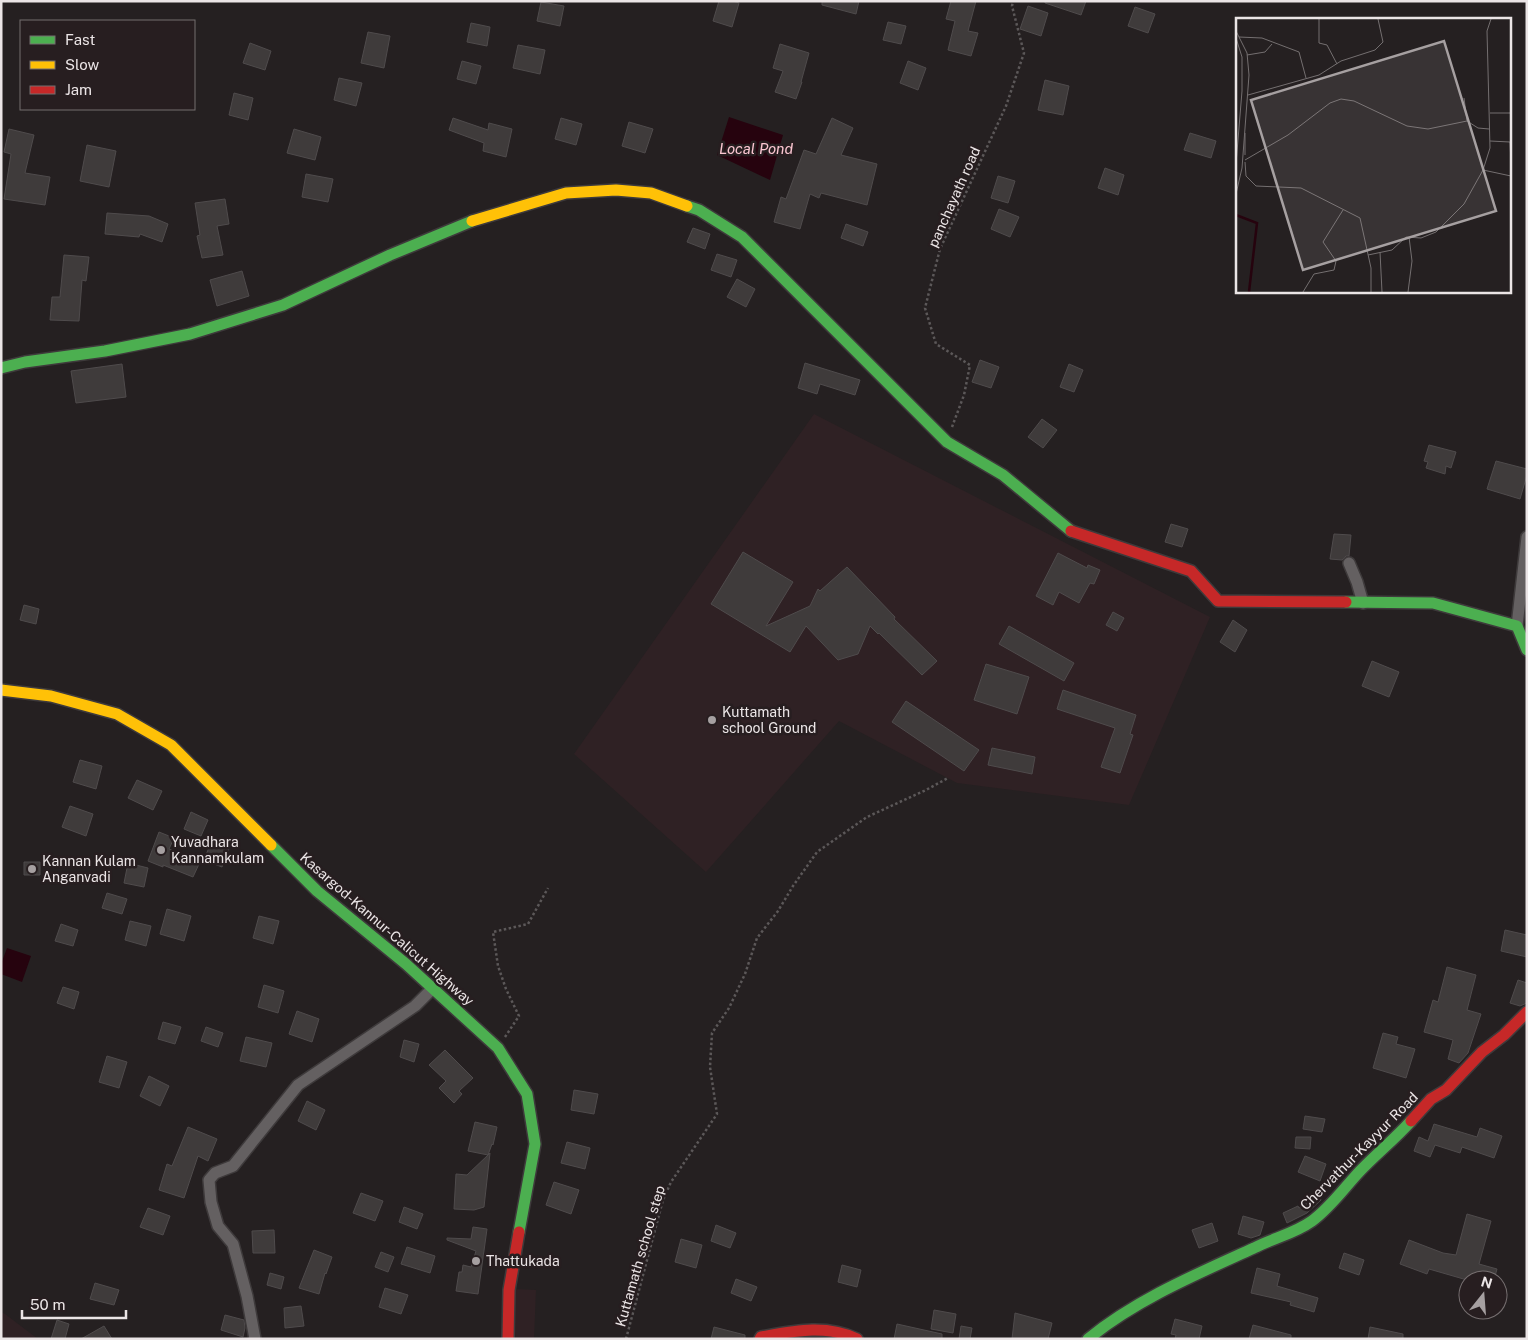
<svg xmlns="http://www.w3.org/2000/svg" width="1528" height="1340" font-family="'Public Sans',sans-serif">
	<style>
		.built { fill: #2f2124 }
		.water { fill: #26030e }
		.building { fill: #3f3b3b; stroke: #4f4b4c }
		.lines { fill: none; stroke-linecap: round; stroke-linejoin: round }
		.street-casing { stroke: #3e3a3b; stroke-width: 14 }
		.fast-casing { stroke: #3e3a3b; stroke-width: 14 }
		.slow-casing { stroke: #3e3a3b; stroke-width: 14 }
		.jam-casing { stroke: #3e3a3b; stroke-width: 14 }
		.path { stroke: #5c5859; stroke-width: 2.5; stroke-dasharray: 2.5 2.5; stroke-linecap: butt }
		.street { stroke: #646061; stroke-width: 11 }
		.fast { stroke: #4caf50; stroke-width: 11 }
		.slow { stroke: #ffc107; stroke-width: 11 }
		.jam { stroke: #c62828; stroke-width: 11 }
		.poi-dot { fill: #a6a0a1; stroke: #271e20; stroke-width: 2 }
		.labels { text-anchor: middle; stroke-width: 5; stroke-linejoin: round; paint-order: stroke }
		.street-label { font-size: 14px; fill: #ebe5e6; stroke: #271e20 }
		.poi-label { font-size: 14px; fill: #ebe5e6; stroke: #271e20; text-anchor: start }
		.water-label { font-size: 15px; font-style: italic; fill: #fac6d1; stroke: #271e20 }
		.inset-river { fill: none; stroke: #26030e; stroke-width: 2.5 }
		.inset-road { fill: none; stroke: #746f70; stroke-width: 1 }
		.view { fill: #a6a0a1; fill-opacity: 0.15; stroke: #a6a0a1; stroke-width: 2.5 }
		.inset-edge { fill: none; stroke: #ebe5e6; stroke-width: 2.5 }
	</style>
	<rect width="100%" height="100%" fill="#252021"/>
	<path class="built" d="M814 414 1210 617 1129 805 957 783 839 721 706 872 574 754Z
		M516 1289 536 1290 534 1339H515Z
		M1 1312 5 1314 38 1339H1Z"/>
	<path class="water" d="M729 117 783 135 770 180 717 155Z
		M7 948 31 956 22 982 1 974V964Z"/>
	<path class="building" d="M719 1H733L739 3 732 27 713 21Z
		M822 1H859L856 14 822 5Z
		M951 1H976L968 31 978 33 971 56 948 50 955 21 946 19Z
		M1045 1H1086L1081 15 1045 3Z
		M541 2 564 6 560 26 537 21Z
		M1028 6 1048 13 1041 36 1020 29Z
		M1135 7 1155 14 1148 33 1128 26Z
		M888 22 906 26 901 44 883 40Z
		M471 23 490 27 487 46 467 42Z
		M368 32 390 36 384 68 361 63Z
		M250 43 271 51 265 70 243 63Z
		M780 44 809 53 801 82H802L796 99 775 92 783 71 773 68Z
		M518 45 545 50 540 74 513 68Z
		M462 61 481 66 476 84 457 79Z
		M908 61 926 68 918 90 900 83Z
		M339 78 362 83 356 106 334 100Z
		M1045 80 1069 86 1063 115 1038 110Z
		M234 93 253 98 248 120 229 115Z
		M453 118 488 130 489 123 512 129 506 157 483 151 484 143 449 130Z
		M561 118 582 124 576 145 555 139Z
		M832 118 853 128 841 155 877 164 867 205 821 193 819 198 810 194 800 229 774 222 781 197 786 199 804 150 816 154Z
		M629 122 653 129 645 153 622 146Z
		M9 129 34 135 25 173 50 177 45 205 4 199 11 154 4 152Z
		M294 129 321 137 315 160 287 153Z
		M1190 133 1216 141 1211 158 1184 150Z
		M87 145 116 151 109 187 80 181Z
		M1105 168 1124 175 1118 195 1098 188Z
		M306 174 333 179 328 202 302 197Z
		M998 176 1015 181 1008 203 991 198Z
		M225 199 229 224 217 226 223 255 202 258 197 236 200 235 195 203Z
		M999 209 1019 217 1010 237 991 229Z
		M107 213 149 216 168 224 162 242 140 234 139 237 105 234Z
		M846 224 868 232 863 246 841 238Z
		M693 228 710 234 705 249 687 242Z
		M717 254 737 260 731 277 711 270Z
		M64 255 89 257 86 281 82 280 79 321 50 320 52 297H60Z
		M242 271 249 296 217 306 210 280Z
		M737 279 755 289 746 307 727 297Z
		M980 360 999 367 991 388 972 382Z
		M805 363 860 380 855 395 820 384 817 394 798 388Z
		M122 364 126 397 76 403 71 371Z
		M1069 364 1083 370 1074 392 1060 387Z
		M1042 419 1057 430 1043 448 1028 437Z
		M1429 445 1456 452 1451 468 1446 466 1445 474 1426 468 1428 462 1424 461Z
		M1496 461 1527 469V475L1520 499 1487 489Z
		M1171 524 1188 529 1182 547 1165 542Z
		M1334 534 1351 535 1349 556H1346L1342 560 1330 559Z
		M743 552 793 582 766 626 810 606 818 589 820 591 847 567 895 617 894 619 937 661 922 675 879 633 878 634 870 626 858 654 838 660 806 626 790 652 711 604Z
		M1058 553 1087 568 1088 565 1100 570 1094 584 1090 583 1079 603 1059 592 1053 605 1036 596Z
		M24 605 39 609 36 624 20 620Z
		M1113 612 1124 618 1117 631 1106 625Z
		M1233 620 1247 630 1235 652 1220 642Z
		M1009 626 1074 663 1064 681 999 644Z
		M1372 661 1399 672 1389 697 1362 686Z
		M986 664 1029 677 1017 714 974 700Z
		M1063 690 1136 715 1130 734 1133 735 1120 773 1101 767 1115 728 1057 709Z
		M906 701 979 750 964 771 892 722Z
		M992 748 1035 757 1032 774 988 765Z
		M80 760 102 766 96 789 73 782Z
		M137 780 162 791 153 810 128 798Z
		M70 806 93 814 86 836 62 827Z
		M191 812 208 820 201 836 184 829Z
		M159 832 174 838 169 849 200 862 193 877 163 865V867L148 861Z
		M212 840 230 846 222 867 204 860Z
		M24 862H40V875H24Z
		M128 863 148 868 144 887 124 883Z
		M107 893 127 899 122 914 102 908Z
		M167 909 191 916 184 941 160 934Z
		M259 916 279 921 273 944 253 938Z
		M130 921 151 926 146 946 125 940Z
		M61 924 78 930 73 946 55 941Z
		M1505 930 1527 935V957L1501 951Z
		M1447 967 1476 975 1467 1010 1481 1014 1468 1053 1459 1063 1448 1059 1453 1040 1424 1032 1433 1000 1438 1002Z
		M1518 980 1527 983V1003L1520 1006 1510 1003Z
		M264 985 284 991 278 1013 258 1007Z
		M63 987 79 992 74 1009 57 1003Z
		M297 1011 319 1019 312 1042 289 1034Z
		M163 1022 181 1027 175 1044 158 1039Z
		M206 1027 223 1033 218 1047 201 1041Z
		M1383 1033 1398 1037 1396 1044 1415 1049 1406 1078 1373 1068Z
		M246 1037 272 1043 266 1067 240 1061Z
		M404 1040 419 1044 414 1062 400 1057Z
		M445 1050 473 1078 459 1091 462 1094 454 1103 439 1088 446 1081 429 1065Z
		M107 1056 127 1062 119 1088 99 1082Z
		M149 1076 169 1086 160 1106 140 1096Z
		M574 1090 598 1094 594 1114 571 1110Z
		M307 1101 325 1110 316 1130 298 1121Z
		M1305 1116 1325 1119 1322 1132 1303 1129Z
		M475 1122 497 1127 493 1145 492 1144 488 1155 490 1153 484 1207 474 1210 454 1209 456 1174 467 1175 488 1155 468 1151Z
		M1434 1124 1477 1137 1480 1128 1502 1136 1494 1158 1462 1147 1460 1153 1435 1145 1430 1157 1414 1151 1419 1137 1428 1141Z
		M188 1127 217 1139 208 1161 198 1156 184 1198 159 1190 167 1164 172 1166Z
		M1296 1137H1311L1310 1149 1295 1148Z
		M567 1142 590 1148 585 1169 561 1163Z
		M1305 1156 1326 1164 1320 1181 1298 1172Z
		M554 1182 579 1190 571 1214 546 1205Z
		M361 1193 383 1201 375 1221 353 1213Z
		M1319 1196 1321 1200 1307 1213 1287 1223 1283 1213 1298 1206 1299 1208Z
		M404 1207 423 1214 417 1229 399 1222Z
		M148 1208 170 1216 163 1235 140 1227Z
		M1467 1214 1491 1221 1479 1264 1497 1269 1494 1280H1467L1429 1269 1427 1274 1400 1264 1409 1240 1443 1253 1456 1255Z
		M1243 1216 1264 1222 1260 1235 1251 1238 1238 1234Z
		M1212 1223 1218 1241 1199 1248 1192 1230Z
		M716 1225 736 1233 730 1248 711 1241Z
		M473 1227 487 1229 478 1294 456 1291 459 1272H462L463 1265 471 1267 476 1251 447 1240V1238L471 1239Z
		M274 1230 275 1253H253L252 1231Z
		M681 1239 702 1245 696 1268 675 1262Z
		M407 1247 435 1256 430 1273 401 1264Z
		M314 1250 332 1257 326 1274 325 1273 319 1294 299 1288Z
		M381 1252 394 1257 388 1272 375 1267Z
		M1344 1253 1364 1260 1359 1275 1339 1268Z
		M842 1265 861 1270 857 1287 838 1282Z
		M1257 1268 1280 1274 1277 1286 1318 1298 1314 1312 1290 1305 1291 1302 1251 1293Z
		M270 1273 284 1277 281 1289 267 1285Z
		M736 1279 757 1287 751 1301 731 1293Z
		M95 1283 119 1290 114 1305 90 1299Z
		M385 1288 408 1295 401 1314 379 1307Z
		M301 1306 304 1326 285 1328 284 1308Z
		M934 1310 956 1314 953 1333 931 1329Z
		M1015 1313 1052 1323 1048 1339H1012Z
		M225 1315 244 1320 245 1328 243 1337 221 1330Z
		M1175 1319 1202 1326 1199 1339H1175L1176 1335 1171 1334Z
		M57 1320 69 1324 65 1339H51Z
		M897 1324 942 1334V1339H894Z
		M1253 1325 1291 1335V1339H1249Z
		M104 1326 112 1339H81Z
		M961 1326 972 1328 970 1339H959Z
		M714 1327 745 1335V1339H711Z
		M1370 1327 1403 1334V1339H1368Z"/>
	<g class="lines">
		<g class="street-casing">
			<path id="street" d="M1349 563 1357 582 1363 603
				M1517 626 1527 537
				M255 1339 247 1296 233 1244 218 1226 211 1202 209 1180 215 1173 233 1166 298 1085 415 1006 433 988"/>
		</g>
		<g class="fast-casing">
			<path id="fast" d="M687 206 699 210 742 237 947 442 1003 475 1071 531
				M1 368 25 362 105 351 190 334 283 305 390 255 472 221
				M1346 602 1433 603 1517 626 1527 650
				M271 845 317 891 406 964 498 1048 527 1094 535 1144 519 1232
				M1088 1339C1137 1299 1197 1274 1254 1248 1273 1238 1294 1234 1312 1221 1331 1207 1344 1188 1360 1171 1376 1154 1395 1139 1411 1121"/>
		</g>
		<g class="slow-casing">
			<path id="slow" d="M472 221 566 193 616 190 651 193 687 206
				M1 690 51 696 117 714 171 745 271 845"/>
		</g>
		<g class="jam-casing">
			<path id="jam" d="M1071 531 1191 571 1218 601 1346 602
				M1411 1121 1431 1099 1446 1090 1482 1052 1504 1035 1527 1012
				M508 1339 509 1290 519 1232
				M760 1339 761 1337C794 1331 826 1324 857 1339"/>
		</g>
		<path class="path" d="M952 427 964 395 970 365 936 344 925 308 940 249 1006 106 1024 53 1012 6 1013 1
			M505 1037 519 1016 506 989 498 966 493 932 528 924 548 888
			M626 1339 663 1200 671 1182 717 1114 710 1067 712 1033 729 1008 745 974 757 938 778 911 793 886 817 852 867 817 926 790 948 778"/>
		<use href="#street" class="street"/>
		<use href="#fast" class="fast"/>
		<use href="#slow" class="slow"/>
		<use href="#jam" class="jam"/>
	</g>
	<g class="poi-dot">
		<circle cx="712" cy="720" r="5"/>
		<circle cx="161" cy="850" r="5"/>
		<circle cx="32" cy="869" r="5"/>
		<circle cx="476" cy="1261" r="5"/>
	</g>
	<g class="labels">
		<g class="street-label">
			<text transform="translate(954 197) rotate(-66)" y="5">panchayath road</text>
			<text transform="translate(387 929) rotate(41)" y="5">Kasargod-Kannur-Calicut Highway</text>
			<text transform="translate(1359 1151) rotate(-45)" y="5">Chervathur-Kayyur Road</text>
			<text transform="translate(640 1256) rotate(-74)" y="5">Kuttamath school step</text>
		</g>
		<g class="poi-label">
			<text x="722" y="717">Kuttamath<tspan x="722" dy="16">school Ground</tspan></text>
			<text x="171" y="847">Yuvadhara<tspan x="171" dy="16">Kannamkulam</tspan></text>
			<text x="42" y="866">Kannan Kulam<tspan x="42" dy="16">Anganvadi</tspan></text>
			<text x="486" y="1266">Thattukada</text>
		</g>
		<g class="water-label">
			<text x="756" y="154">Local Pond</text>
		</g>
	</g>
	<g transform="translate(1236 18)">
		<rect width="275" height="275" fill="#252021"/>
		<path class="inset-river" d="M0 197 21 205 13 274"/>
		<path class="inset-road" d="M83 1V25L91 27 101 46M0 13 11 35 13 57 6 150 0 176M3 19 26 20 63 34 70 60M0 20 6 39V73L0 146M11 37 29 34 36 26M12 77 83 57 105 43 139 32 147 24 142 1M228 80 231 103M254 95H275M254 123 274 124 275 145M9 137V115M9 142 52 117 94 85 105 81 118 83 171 108 192 111 231 103 242 110 253 111M9 144 10 158 20 168 65 170 124 200 135 250V274M247 152 275 158M144 234 146 274M132 237 156 232 170 219 185 220 200 214 228 186 247 152 254 130 251 13 255 1M67 274 78 256 98 252 100 243 87 224 107 192M172 274 176 243 173 219"/>
		<path class="view" d="M208 23 260 193 67 252 15 82Z"/>
		<rect width="275" height="275" class="inset-edge"/>
	</g>
	<rect width="1528" height="1340" fill="none" stroke="#ebe5e6" stroke-width="5"/>
	<rect x="20" y="20" width="175" height="90" fill="#271e20" stroke="#756e6f"/>
	<rect x="30" y="36" width="25" height="8" fill="#4caf50" stroke="#756e6f"/>
	<text x="65" y="45" font-size="15" fill="#ebe5e6">Fast</text>
	<rect x="30" y="61" width="25" height="8" fill="#ffc107" stroke="#756e6f"/>
	<text x="65" y="70" font-size="15" fill="#ebe5e6">Slow</text>
	<rect x="30" y="86" width="25" height="8" fill="#c62828" stroke="#756e6f"/>
	<text x="65" y="95" font-size="15" fill="#ebe5e6">Jam</text>
	<g transform="translate(1483 1295) rotate(17)"><circle r="24" fill="#271e20" stroke="#756e6f"/>
	<path d="M0-4L9 19L0 12L-9 19Z" fill="#a6a0a1"/>
	<text y="-8" font-size="14" font-weight="bold" text-anchor="middle" fill="#ebe5e6">N</text>
	</g>
	<path d="M22 1310v8h104v-8" fill="none" stroke="#ebe5e6" stroke-width="2.5"/>
	<text x="30" y="1310" font-size="15" fill="#ebe5e6" stroke="#271e20" stroke-width="4" paint-order="stroke">50 m</text>
</svg>
